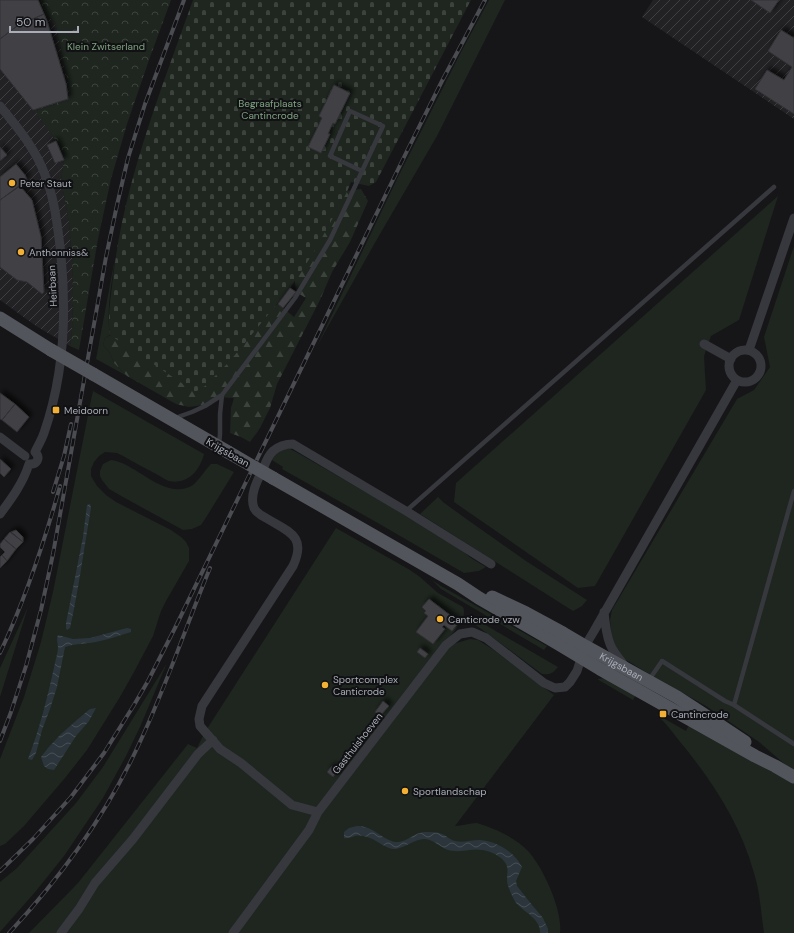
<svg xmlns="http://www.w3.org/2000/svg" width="794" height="933" font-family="'DM Sans',sans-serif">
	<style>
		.industrial { fill: url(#industrial-furrows) }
		.grass { fill: #1e261f }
		.forest { fill: url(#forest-firs) }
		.cemetery { fill: url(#cemetery-stones) }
		.park { fill: url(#park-crowns) }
		.water { fill: url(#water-waves) }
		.building { fill: #404145; stroke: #303034; filter: url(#shadow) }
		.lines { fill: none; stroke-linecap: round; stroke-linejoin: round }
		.service { stroke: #37383d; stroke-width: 4.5 }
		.minor { stroke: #37383d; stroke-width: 9 }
		.primary { stroke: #53555c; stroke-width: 13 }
		.rail-casing { stroke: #4a4c52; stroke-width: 4 }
		.rail { stroke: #111113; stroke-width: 2.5; stroke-dasharray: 8; stroke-linecap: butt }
		.primary-bridge { stroke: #53555c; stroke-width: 13 }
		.poi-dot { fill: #f2b134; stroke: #111113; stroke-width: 1.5 }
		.labels { text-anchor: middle; stroke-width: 4; stroke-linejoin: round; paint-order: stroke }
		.park-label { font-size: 10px; fill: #7fa381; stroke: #111113 }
		.poi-label { font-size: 10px; fill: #a8adb8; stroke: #111113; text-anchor: start }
		.street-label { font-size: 10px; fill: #a8adb8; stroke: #111113 }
	</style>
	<defs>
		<pattern id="industrial-furrows" width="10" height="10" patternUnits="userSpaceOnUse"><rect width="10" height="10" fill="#222225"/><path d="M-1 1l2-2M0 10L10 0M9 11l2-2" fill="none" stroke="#3f3f43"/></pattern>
		<pattern id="forest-firs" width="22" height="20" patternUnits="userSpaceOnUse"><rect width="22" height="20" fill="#1e261f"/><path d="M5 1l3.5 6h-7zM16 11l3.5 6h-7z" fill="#3c433d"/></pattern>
		<pattern id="cemetery-stones" width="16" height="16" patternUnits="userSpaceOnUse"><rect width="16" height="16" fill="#1e261f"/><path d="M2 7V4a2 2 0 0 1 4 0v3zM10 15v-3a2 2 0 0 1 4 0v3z" fill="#3c433d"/></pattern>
		<pattern id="park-crowns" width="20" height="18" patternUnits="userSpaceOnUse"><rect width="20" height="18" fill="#1e261f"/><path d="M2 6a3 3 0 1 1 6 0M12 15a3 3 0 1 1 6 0" fill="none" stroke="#3c433d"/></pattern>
		<pattern id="water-waves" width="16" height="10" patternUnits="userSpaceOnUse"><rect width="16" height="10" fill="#2c353c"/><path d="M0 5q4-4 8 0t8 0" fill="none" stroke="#485056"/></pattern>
		<filter id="shadow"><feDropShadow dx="3.5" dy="-3.5" stdDeviation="2" flood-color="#0009"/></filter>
	</defs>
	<rect width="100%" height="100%" fill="#161618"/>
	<path class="industrial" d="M0 0H38L44 14 55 22 71 97 36 111 56 141 64 160 61 180 69 222 72 258 73 298 72 330 70 346 36 326 0 300Z
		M653 0H794V119L642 17Z"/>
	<path class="grass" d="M489 0H505L437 136 376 241 317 346 398 177 460 54Z
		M778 196 739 320 711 336 704 356 706 390 595 586 578 588 454 502 456 483Z
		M794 246V771L789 768 759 742 706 706 654 677 623 658 612 640 610 620 612 610 737 399 754 390 770 367 764 337Z
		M115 258C112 283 106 310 110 335L105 338 103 345 110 353 114 363 127 376 96 359Z
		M93 391 204 454C200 470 188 485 169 481 166 480 162 477 158 475 147 469 135 463 123 456L117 453 105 452 99 456 94 462 91 469V476L97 486 106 495 116 502 171 530 181 537 186 542 189 548V561L166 601 161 611 153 636 134 672 120 697 87 750 65 778 24 826 5 844 0 846V759L24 697 41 642 53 592 91 400Z
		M285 449H290L296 452 378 499 460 549 471 558 486 567 479 571 464 573 376 522 282 469 283 467 272 460C275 454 278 451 285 449Z
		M111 460C137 463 165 502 193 485 198 481 206 469 211 464H217L234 472 207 516 201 525 192 529 183 530 123 497 109 489 102 480 100 476V471L103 464Z
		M438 497 443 502 465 518 526 561 587 600 582 606 573 611 420 514Z
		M336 528 410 570 420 577 438 593 463 607C468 618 454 631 448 639L453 644 470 639 478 640 494 650 554 695 455 826C462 826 470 823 477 823 480 824 483 825 486 826 500 831 518 840 528 851 543 867 563 911 560 933H29L78 883 188 744 197 748 205 732Z
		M432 580 441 586 547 646 544 650 441 589Z
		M28 607 0 697V668Z
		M470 616 558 667C553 673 551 675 542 674L473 623 467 622Z
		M167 663 140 727 126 756 103 798 64 856 36 891 0 932V882L17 868 76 803 103 767Z
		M606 678 637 693 633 700 597 679Z
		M656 714 686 731 690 723 745 757 794 784V933H764C761 913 760 892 754 873 741 826 716 787 686 749 676 737 667 724 656 714Z"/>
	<path class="forest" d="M361 189 368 201 350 242 332 272 320 300 277 384 270 408 260 428 250 442 241 437 230 433 231 408 234 398 216 397 203 405 189 407 176 404 127 376 114 363 110 353 103 345 105 338 119 331 264 312 278 304 294 317 306 298 296 292 294 273 326 229 340 192Z"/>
	<path class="cemetery" d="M193 0H471L376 182 369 186 351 182 346 194 314 252 290 288 230 361 205 386 195 392 110 335C107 316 111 297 113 278 124 182 161 90 193 0Z"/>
	<path class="park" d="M38 0H171L149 60 127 124 111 179 98 239 79 350 70 346 72 330 73 298 72 258 69 222 61 180 64 160 56 141 35 111 71 97 55 22 44 14Z"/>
	<path class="water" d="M90 504 91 508C84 548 79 588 70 628L67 630 66 628V623L83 537 87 505Z
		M127 628 131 629V632C120 635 110 639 100 641 88 644 76 643 65 647L57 687 50 709 42 730 36 753 32 760 28 759C40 728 48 695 55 663 56 658 58 652 58 647 58 643 56 640 58 635L73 639 90 638Z
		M96 708 89 721 76 736 54 770 48 769 44 766 41 757 48 748 60 735 78 719 90 709Z
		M357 826C374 825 384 843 399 842 407 841 415 833 424 832 430 832 437 832 442 834 447 836 450 840 455 841 463 843 472 840 480 840 496 841 515 852 522 867L516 881 517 886 532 905 543 918 548 929V933H540C541 919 524 912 516 903 513 898 507 886 507 880 507 871 510 866 501 858 493 851 480 848 469 850 462 851 456 852 448 850 440 847 433 839 424 839 414 839 405 848 395 849 386 849 378 841 370 838 365 836 360 835 355 836 351 837 348 839 344 838V832L349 828Z"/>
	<path class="building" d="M0 0H38L44 14 17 26 0 39Z
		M751 0H779L770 13Z
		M44 14 47 21 66 84 68 99 33 110 0 69V39L17 26Z
		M781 30 794 38V114L755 89 767 70 784 80 792 67 768 51Z
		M334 85 350 93 335 124 333 123 331 127 328 134H330L321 153 308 147 322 118 319 116Z
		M56 141 64 160 55 163 47 145Z
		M0 147 7 155 0 161Z
		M16 164 25 175 27 180 0 200V177Z
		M20 186 32 200 41 237 44 292 42 294 27 282 17 280 0 267V200Z
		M290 288 296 292 283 308 278 304Z
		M0 393 15 404 2 420 0 419Z
		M15 404 29 417 17 432 2 420Z
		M0 459 11 469 4 477 0 473Z
		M16 530 23 537V542L11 532Z
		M10 532 23 542 16 549 4 539Z
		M4 539 16 549 7 561 2 555 5 552 0 547V544Z
		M2 555 7 561 0 568V557Z
		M429 599 459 622 452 631 444 625 442 627 445 629 433 644 416 632 428 616 424 613 426 611 422 607Z
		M420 648 428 654 425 658 417 652Z
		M383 701 389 706 380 716 375 712Z
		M332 766 338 770 333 777 327 772Z"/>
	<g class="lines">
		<path class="service" d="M175 418 192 412 205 406 222 395 295 298 330 240 383 126 350 111 330 156 362 171
			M219 445 220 434V414L222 395
			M406 511 774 187
			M649 680 662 661 725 701 734 705 794 744
			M734 705 794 491"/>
		<path class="minor" d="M0 106C17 127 36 149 45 175 54 197 57 222 60 246 67 308 65 373 44 433 42 439 38 446 35 452
			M704 344 731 359
			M749 350 794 218
			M729 366a16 16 0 1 1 32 0a16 16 0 1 1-32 0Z
			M0 437 25 456
			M29 464C37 465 41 458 35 452
			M0 514C12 498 23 483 29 464
			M604 612C605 623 606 634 610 644 613 652 620 660 625 666
			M318 812 292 805 241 763 220 749 200 726 199 719 202 706 293 566C307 536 289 532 266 518 262 516 256 512 254 508 249 495 258 479 264 467 266 461 268 456 273 451 279 446 285 444 293 444L406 511 491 564
			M61 933 79 909 95 883 133 839 198 754 213 740
			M233 933 309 830 318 812 446 645 460 634 472 632 486 638 544 683 555 688 565 687 570 682 577 671 585 646 594 631 737 380"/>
		<g class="primary">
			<path d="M0 318 51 350"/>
			<path d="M93 374 228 452"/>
			<path d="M273 478 458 584 479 598 557 643 600 669 755 756 775 766 794 777"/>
			<path id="s1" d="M492 597 526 613 563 633 585 646 677 697 700 712 745 742"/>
		</g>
		<g class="rail-casing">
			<path id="rail" d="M53 492 64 456 71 424
				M0 653C25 600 44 543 60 486
				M0 741 11 712 26 666 41 610 53 554 106 257 117 205 128 158 145 104 184 0
				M0 871 33 839 71 797 104 753 134 705 148 681 175 628 407 151 442 81 485 0
				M9 933C61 877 107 814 139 744 166 687 186 626 210 568"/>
		</g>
		<use href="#rail" class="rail"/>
		<path class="primary-bridge" d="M51 350 93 374
			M228 452 273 478"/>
	</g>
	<g class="poi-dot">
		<circle cx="12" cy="183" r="4"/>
		<circle cx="21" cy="252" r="4"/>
		<rect x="52" y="406" width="8" height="8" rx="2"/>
		<circle cx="440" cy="619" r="4"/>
		<circle cx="325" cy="685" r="4"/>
		<rect x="659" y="710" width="8" height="8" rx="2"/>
		<circle cx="405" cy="791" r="4"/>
	</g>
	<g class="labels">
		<g class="park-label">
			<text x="106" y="50">Klein Zwitserland</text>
			<text x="270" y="107">Begraafplaats<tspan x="270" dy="12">Cantincrode</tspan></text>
		</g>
		<g class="poi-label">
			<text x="20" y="187">Peter Staut</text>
			<text x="29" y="256">Anthonniss&amp;</text>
			<text x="64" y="414">Meidoorn</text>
			<text x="448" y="623">Canticrode vzw</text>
			<text x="333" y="683">Sportcomplex<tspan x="333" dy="12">Canticrode</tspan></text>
			<text x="671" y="718">Cantincrode</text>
			<text x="413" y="795">Sportlandschap</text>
		</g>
		<g class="street-label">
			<text transform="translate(52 286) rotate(-93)" y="4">Heirbaan</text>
			<text transform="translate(228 452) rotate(30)" y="4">Krijgsbaan</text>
			<text dy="4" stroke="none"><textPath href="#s1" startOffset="147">Krijgsbaan</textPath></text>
			<text transform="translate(357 743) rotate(-52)" y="4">Gasthuishoeven</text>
		</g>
	</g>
	<path d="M10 26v6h68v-6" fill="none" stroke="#a8adb8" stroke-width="2"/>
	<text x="16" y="26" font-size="12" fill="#a8adb8" stroke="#111113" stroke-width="3" paint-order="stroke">50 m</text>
</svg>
